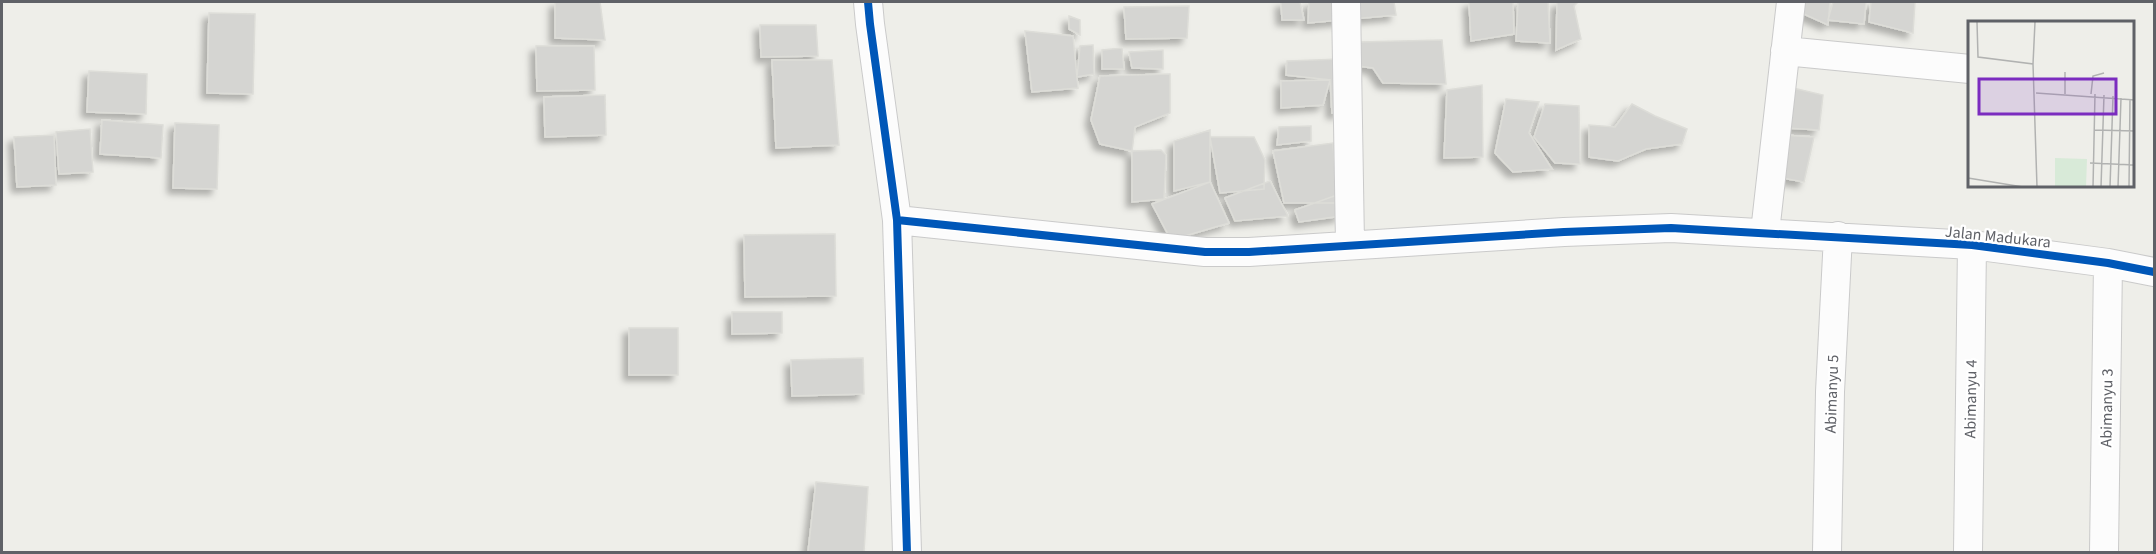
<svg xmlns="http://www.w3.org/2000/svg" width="2156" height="554" font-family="'Source Sans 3',sans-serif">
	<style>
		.building { fill: #d5d5d2; stroke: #ddddd8; stroke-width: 1.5; filter: url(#shadow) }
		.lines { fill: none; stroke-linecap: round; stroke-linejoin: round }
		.minor-casing { stroke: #cacaca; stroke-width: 30 }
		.minor { stroke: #fcfcfc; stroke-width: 28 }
		.cycleway-casing { stroke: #fff; stroke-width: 11 }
		.cycleway { stroke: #0057b8; stroke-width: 8 }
		.labels { text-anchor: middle; stroke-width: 4.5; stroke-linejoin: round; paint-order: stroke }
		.street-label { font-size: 16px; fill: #5f6167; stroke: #fff }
		.inset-road { fill: none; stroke: #b1b2b1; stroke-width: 1.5 }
		.view { fill: #7b2cbf; fill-opacity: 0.15; stroke: #7b2cbf; stroke-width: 3 }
		.inset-edge { fill: none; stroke: #5f6167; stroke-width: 3 }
	</style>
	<defs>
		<filter id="shadow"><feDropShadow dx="-5.5" dy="5.5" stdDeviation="3" flood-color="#0004"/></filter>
	</defs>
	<rect width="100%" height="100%" fill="#eeeee9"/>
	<path class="building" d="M555 2H600L605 40 555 38Z
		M1281 2H1300L1304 20H1282Z
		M1309 2H1394L1396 15 1308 23Z
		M1469 2H1513L1514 34 1471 41Z
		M1518 2H1548L1550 43 1516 41Z
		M1557 2H1578L1574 6 1581 39 1556 50Z
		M1798 2H1830L1828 25 1795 10Z
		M1833 2H1866L1864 24 1828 20Z
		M1871 2H1915L1913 33 1869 22Z
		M1189 6 1187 38 1126 39 1124 7Z
		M209 13 255 14 253 94 207 93Z
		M1069 16 1080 20V35L1069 29Z
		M760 25H816L818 56 761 57Z
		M1025 31 1073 36 1078 88 1032 92Z
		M1442 40 1446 84 1383 83 1373 68 1357 66 1358 42Z
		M1093 45 1094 74 1077 77 1080 46Z
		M536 46H594L595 90 537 91Z
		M1122 48 1124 69H1102V50Z
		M1163 50V69L1132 68 1129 52Z
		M1340 59V113H1332L1330 80 1286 75 1287 61Z
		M772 60H832L839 145 776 148Z
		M89 71 147 74 146 114 87 112Z
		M1170 74V113L1135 127 1132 151 1100 144 1091 120 1100 76Z
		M1330 80 1323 105 1281 108V81Z
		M1482 85 1483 157 1444 158 1447 90Z
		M1793 88 1823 95 1819 130 1786 128Z
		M605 95 606 135 545 137 544 97Z
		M1506 99 1539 102 1529 133 1552 169 1513 172 1495 153Z
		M1545 104 1579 106 1580 164 1555 163 1534 137Z
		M1632 104 1655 116 1687 129 1682 144 1646 149 1618 161 1589 157V125L1615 127Z
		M102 120 163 125 161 158 100 154Z
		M175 123 219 125 217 189 173 188Z
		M1311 126V141L1277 145 1279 127Z
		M90 129 93 172 59 174 56 132Z
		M1210 130V182L1174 191V141Z
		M54 135 56 185 17 187 14 137Z
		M1782 135 1814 137 1804 182 1771 176Z
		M1210 137H1254L1265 160 1264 189 1220 193Z
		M1333 143 1337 203H1284L1273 151Z
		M1161 150 1166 155 1164 199 1132 202V151Z
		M1270 181 1288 216 1235 221 1225 198Z
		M1210 182 1229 223 1171 240 1152 204Z
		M1337 195 1341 216 1299 222 1295 210Z
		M835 234 836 296 745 297 744 235Z
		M732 312H782V333L732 334Z
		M629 328H678V375H629Z
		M863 358 864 394 792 396 791 360Z
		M816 482 868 487 864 552H808Z"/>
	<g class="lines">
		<g class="minor-casing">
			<path id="minor" d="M868 2 870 24 897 220 907 552
				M1346 2 1350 244
				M1785 51 1970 69
				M897 220 1205 252H1249L1564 232 1671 228 1972 245 2108 263 2154 272
				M1765 232 1791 2
				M1827 552 1830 392 1838 236
				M1968 552 1972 245
				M2104 552 2108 263"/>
		</g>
		<use href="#minor" class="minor"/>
		<g class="cycleway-casing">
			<path id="cycleway" d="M868 2 870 24 897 220 907 552
				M897 220 1205 252H1249L1564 232 1671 228 1972 245 2108 263 2154 272"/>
		</g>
		<use href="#cycleway" class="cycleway"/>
	</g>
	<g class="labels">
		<g class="street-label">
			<text transform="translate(1998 236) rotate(6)" y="6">Jalan Madukara</text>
			<text transform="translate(1831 394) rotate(-88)" y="6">Abimanyu 5</text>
			<text transform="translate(1970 399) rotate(-89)" y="6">Abimanyu 4</text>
			<text transform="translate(2106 408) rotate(-89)" y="6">Abimanyu 3</text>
		</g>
	</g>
	<g transform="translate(1968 21)">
		<rect width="166" height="166" fill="#eeeee9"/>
		<path d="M87 137 119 138 118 166H87Z" fill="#d8ead8"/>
		<path class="inset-road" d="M9 1 10 36 65 43 69 166M65 43 67 1M97 51V73M68 72 167 79M123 73 125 55 136 52M126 109 167 110M122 142 167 144M0 157 55 166M125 166 127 73M133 166 136 74M142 166 145 75M150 166 153 77M161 166 162 78"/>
		<path class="view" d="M11 58H148V93H11Z"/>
		<rect width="166" height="166" class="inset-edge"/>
	</g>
	<rect width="2156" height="554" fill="none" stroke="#5f6167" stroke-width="6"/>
</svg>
